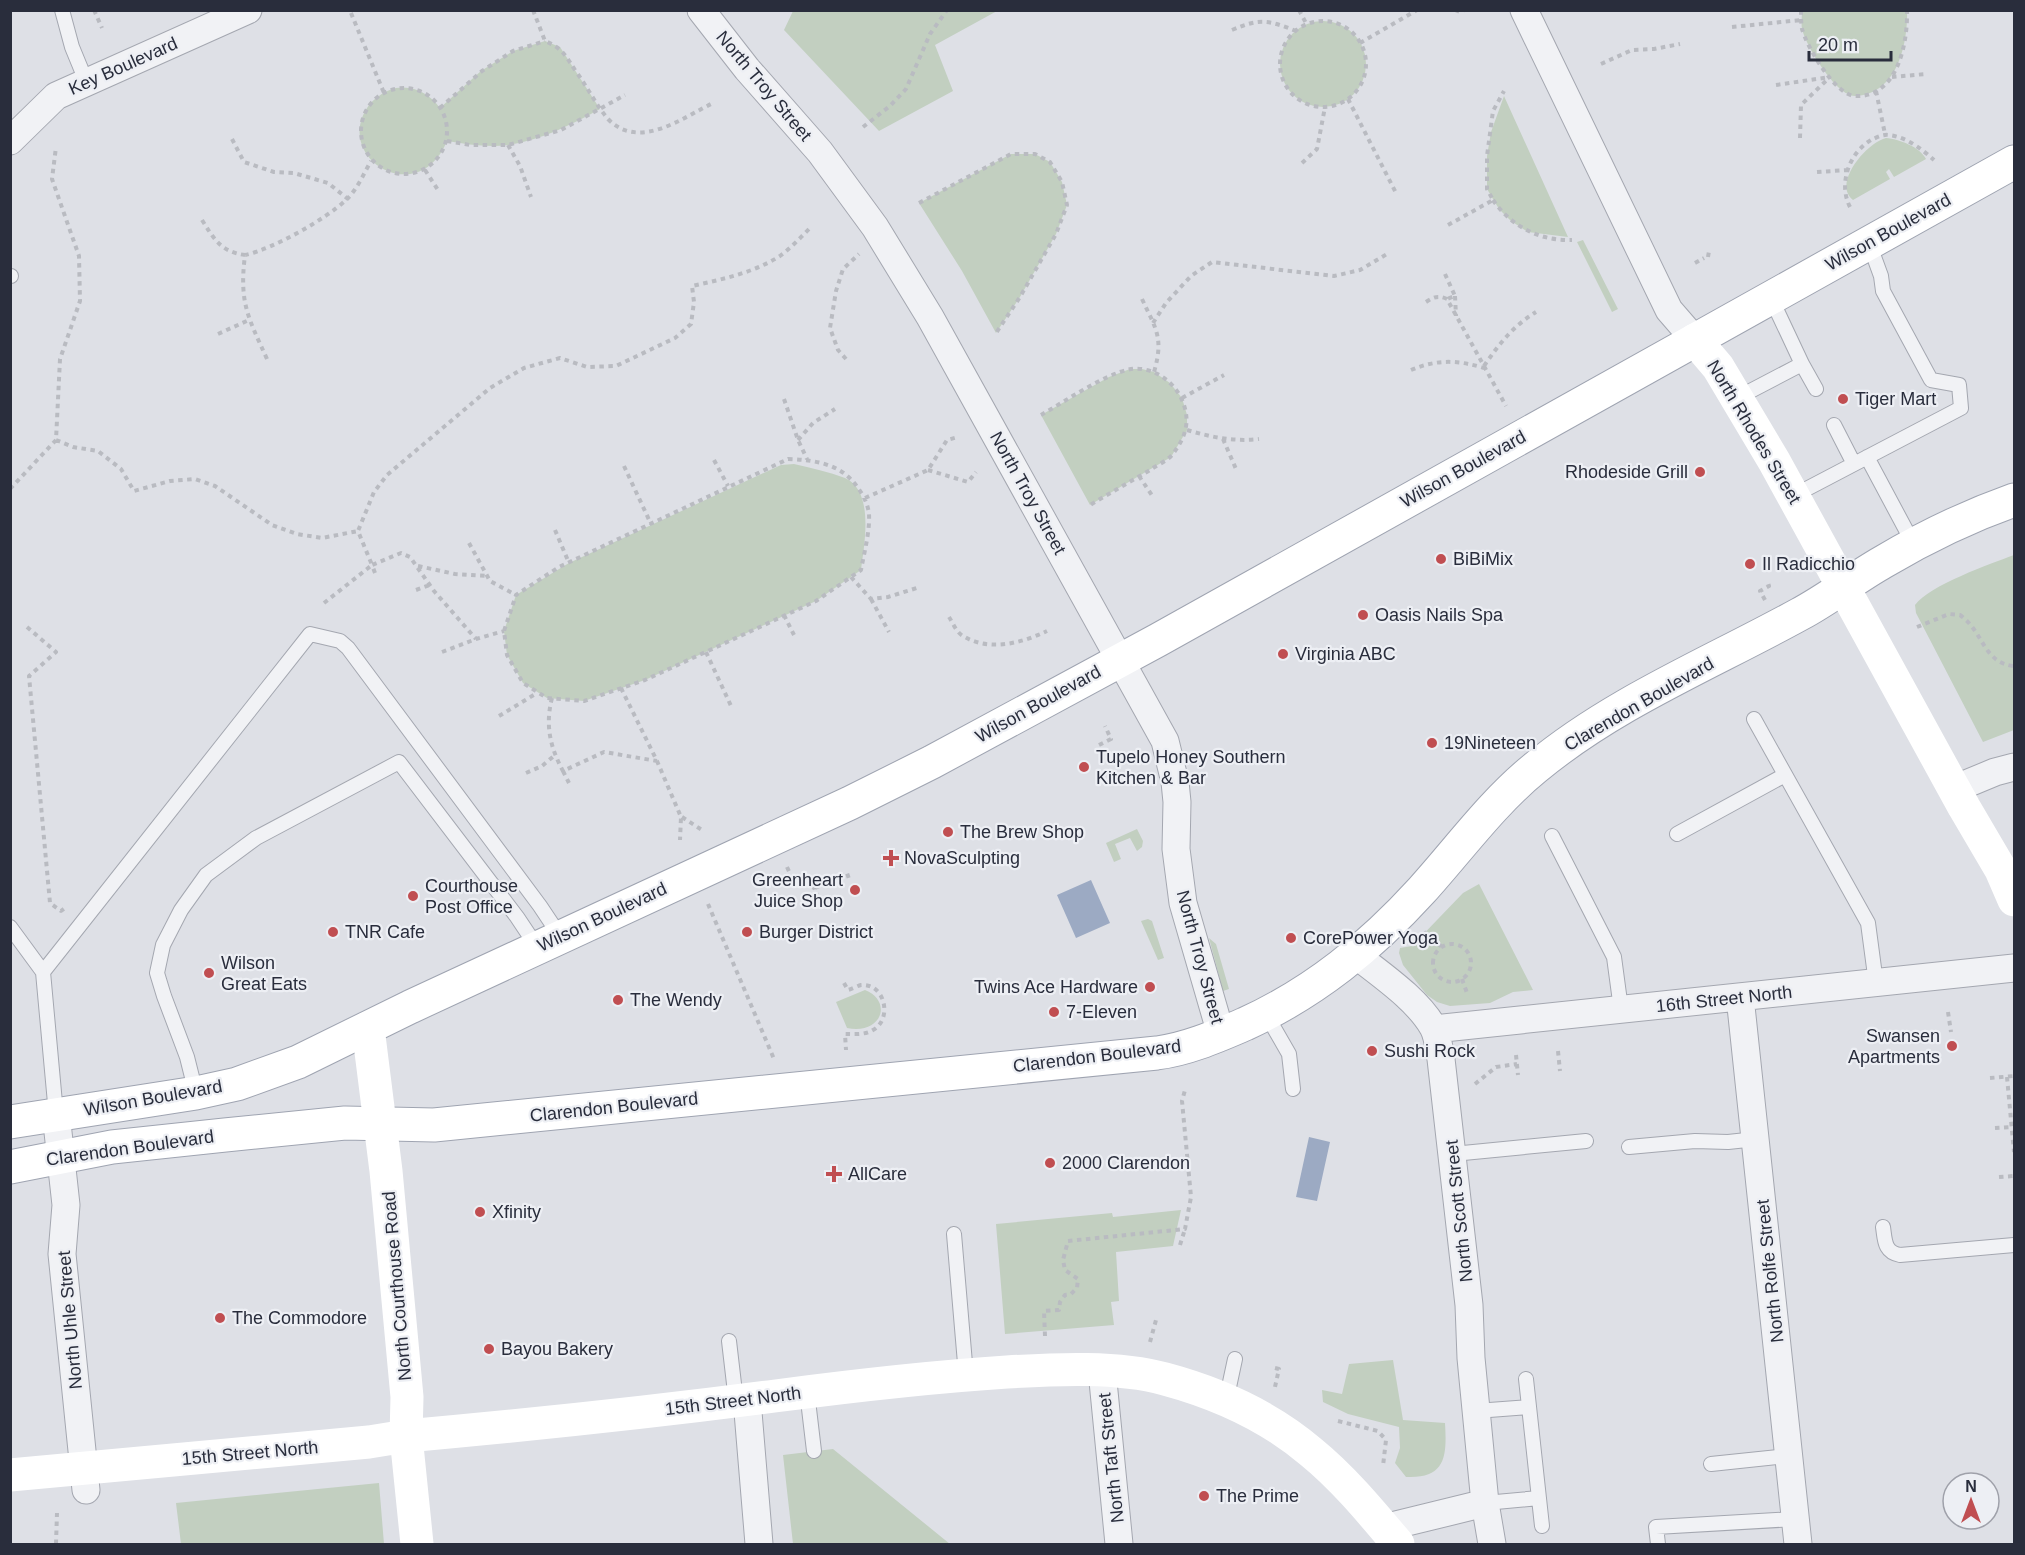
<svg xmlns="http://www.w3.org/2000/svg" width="2025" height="1555" font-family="Helvetica,sans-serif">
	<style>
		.green { fill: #c2cfc0 }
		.water { fill: #9caac3 }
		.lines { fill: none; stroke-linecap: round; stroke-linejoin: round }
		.lane-casing { stroke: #a4a7b0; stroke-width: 16 }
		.street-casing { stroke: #a4a7b0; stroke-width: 29 }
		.primary-casing { stroke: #9fa4b1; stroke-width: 35 }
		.path { stroke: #b9bbc1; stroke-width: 4; stroke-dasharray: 4.5 4.5; stroke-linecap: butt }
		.lane { stroke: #f1f2f5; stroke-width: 14 }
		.street { stroke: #f1f2f5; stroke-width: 27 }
		.secondary { stroke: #fff; stroke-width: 33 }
		.primary { stroke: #fff; stroke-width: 33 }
		.poi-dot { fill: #c04e51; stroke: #edeff4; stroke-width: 2 }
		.labels { text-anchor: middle; stroke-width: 4.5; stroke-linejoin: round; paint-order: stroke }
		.street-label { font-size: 18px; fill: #292d3c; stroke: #edeff4 }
		.poi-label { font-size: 18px; fill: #292d3c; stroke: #edeff4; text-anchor: start }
	</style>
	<rect width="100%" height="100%" fill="#dee0e6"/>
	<path class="green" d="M793 11V10L997 11 935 45 953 91 879 131 784 30Z
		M1802 11H1907C1908 44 1897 95 1855 96 1836 96 1806 46 1802 29 1801 23 1802 16 1802 11Z
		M1280 64a43 43 0 1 1 86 0a43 43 0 1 1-86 0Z
		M545 41 560 47 600 109C571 125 541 140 508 145 488 148 467 144 447 141 418 211 331 157 369 105 376 97 386 90 396 88 414 85 430 94 440 108L481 71 513 51Z
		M1504 96 1568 237 1528 232 1511 221 1499 209 1487 189V156L1491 132Z
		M1886 138C1899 139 1920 147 1926 159L1894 177 1889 169 1886 172 1890 179 1853 200C1832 184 1866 143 1886 138Z
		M1011 154H1035L1050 162 1062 182 1067 205 1056 234 1020 297 996 333 962 271 919 203Z
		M1583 240 1618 309 1612 312 1577 242Z
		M1130 369H1142L1154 372 1170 383 1182 398 1187 415V430L1171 457 1090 505 1041 415 1109 377Z
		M794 464C811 468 829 472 845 478 875 491 864 546 861 570L816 601 645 680 584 701 547 698 523 683 507 655 504 631 516 595 569 563 781 465Z
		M2014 555V730L1983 742 1916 613 1915 605C1930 585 1990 564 2014 555Z
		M1137 829 1143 841 1142 847 1137 851 1130 838 1115 844 1121 859 1114 862 1106 843Z
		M1479 884 1533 990 1513 992 1490 1003 1450 1006 1437 1002 1427 995 1403 965 1399 953 1400 948 1412 946 1463 893Z
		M1148 919 1152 921 1164 958 1158 960 1141 921Z
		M1209 938 1216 944 1229 989 1223 991Z
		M865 990C893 1001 882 1035 847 1028L836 1002Z
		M1181 1210 1173 1246 1116 1252 1119 1301 1111 1302 1114 1325 1005 1334 996 1224 1112 1213 1113 1217Z
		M1393 1360 1403 1420 1445 1423C1447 1456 1446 1479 1406 1477L1395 1463 1400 1448 1399 1427 1348 1414 1323 1402 1322 1390 1342 1394 1349 1364Z
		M833 1449 950 1544H793L783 1455Z
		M379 1483 384 1544H181L176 1503Z"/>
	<path class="water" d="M1091 880 1110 923 1076 938 1057 895Z
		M1309 1137 1330 1142 1317 1201 1296 1197Z"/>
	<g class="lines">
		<g class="lane-casing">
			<path id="lane" d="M62 10 72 47 86 81
				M10 276H11
				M1802 364 1816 389
				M1737 398 1802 364 1771 298
				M1834 425 1854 464
				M1867 457 1914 545
				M1793 496 1961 408 1959 385 1931 380 1883 291 1881 276 1869 243
				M1754 719 1868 923 1876 983
				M1677 834 1785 775
				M1552 836 1614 957 1621 1009
				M10 927 43 972
				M1266 1014 1289 1054 1293 1089
				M196 1093 187 1057 164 996 157 973 163 945 181 910 206 875 256 838 399 762 517 917 537 947
				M56 1114 43 972 310 634 340 641 348 648 540 906 560 936
				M1629 1147 1695 1141 1728 1142 1756 1139
				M1453 1154 1586 1141
				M1883 1227C1885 1240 1884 1252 1900 1255L2014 1245
				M954 1234 966 1375
				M729 1341 736 1401
				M1526 1379 1542 1526
				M807 1392 814 1451
				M1226 1401 1235 1359
				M1476 1411 1529 1407
				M1711 1464 1788 1456
				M1485 1503 1539 1498
				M1658 1544 1656 1527 1795 1519"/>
		</g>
		<g class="street-casing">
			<path id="street" d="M701 10 747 69 820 152 875 227 930 317 1165 741 1175 782 1177 802 1176 849 1183 903 1221 1034
				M1524 10 1669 310 1695 340
				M10 141 56 96 248 10
				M1954 789 1995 772 2014 767
				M1356 955C1381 975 1417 999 1433 1027 1438 1036 1439 1049 1441 1059L1469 1305 1471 1358 1485 1503 1492 1544
				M1740 997 1798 1544
				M1434 1029 2014 968
				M56 1114 66 1205 62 1254 86 1490
				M1102 1371 1119 1544
				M747 1400 759 1544
				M1383 1528 1485 1503"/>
		</g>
		<g class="primary-casing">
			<path id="primary" d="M10 1122 196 1093 237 1084 298 1062 410 1007 850 803 932 762 1158 640 2014 162
				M10 1167 112 1147 225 1135 345 1123 434 1125 1157 1053C1188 1049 1217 1036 1245 1024 1315 992 1371 946 1422 890 1459 849 1492 803 1535 768 1613 703 1711 663 1800 614 1828 599 1855 578 1883 562 1925 537 1969 516 2014 500"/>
		</g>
		<path class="path" d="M94 10 102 28
			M533 10 545 41C564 49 566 57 577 73 588 88 596 105 608 119 639 151 682 118 713 103
			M1299 10 1307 25
			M1455 10 1460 12 1464 10
			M1801 10C1801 17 1801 23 1802 29 1807 47 1835 95 1855 96 1898 98 1908 42 1907 10
			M351 13 384 93
			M1280 64a43 43 0 1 1 86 0a43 43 0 1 1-86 0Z
			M1732 27 1801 20
			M1232 30C1260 18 1268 20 1296 31
			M1360 43 1417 10
			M1601 64 1632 50 1654 49 1680 44
			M1892 77 1926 74
			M1776 85 1830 77
			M361 131a43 43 0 1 1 86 0a43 43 0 1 1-86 0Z
			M1876 91 1885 134
			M1348 99 1396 193
			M440 108 482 71 513 51 545 41
			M863 127 890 106 906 89 930 34 947 10
			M1800 138 1801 105 1830 77
			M232 139 244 162 274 172 294 173 328 183 348 199
			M447 141 470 145H508L561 130 625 95
			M508 145 520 166 531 197
			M1302 163 1317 149 1325 107
			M425 170 438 190
			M1817 172 1848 170
			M1493 200C1511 226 1539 241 1572 240
			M919 203 1011 154H1035L1050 162 1062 182 1067 205 1056 234 1020 297 996 333
			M1850 207C1838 184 1849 153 1871 140 1876 138 1882 134 1889 135 1906 137 1922 149 1934 160
			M202 220C214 239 221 252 245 255
			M1448 225 1493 200 1487 189V156L1493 111 1504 91
			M1708 257 1709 251
			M1695 263 1704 258
			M1445 274 1455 296 1447 299
			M1455 296 1456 316
			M1142 299C1156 329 1164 338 1154 372
			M1426 302C1434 297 1438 295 1447 299L1506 406
			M1153 323 1166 303 1191 276 1212 262 1334 276 1360 270 1387 254
			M218 334 249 320
			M267 359C248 317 239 303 245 255 273 249 326 219 346 200 357 190 364 173 371 161
			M846 359 838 350 830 328 836 291 843 269 859 254
			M1484 366C1499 344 1513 326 1536 312
			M1411 370C1437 359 1458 360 1484 368
			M1182 398 1224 375
			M784 399 798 440 807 459
			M1041 415C1066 401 1104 374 1131 369 1152 366 1174 381 1182 400 1191 421 1186 437 1172 455 1167 461 1157 465 1150 470 1130 482 1110 493 1090 505
			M1187 430C1211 437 1234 442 1259 439
			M1223 439 1236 469
			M56 440 73 447 98 451 121 469 134 491 170 481 195 479 215 486 272 525 297 534 322 538 358 531
			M798 440 813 423 835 409
			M788 459C816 460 842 464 858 488 864 496 868 505 869 514 870 532 864 553 861 570L816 601 645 680 584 701 547 698 523 683 507 655 504 631 516 595 559 567Z
			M714 460 728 486
			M624 466 651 524
			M928 470 968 482 976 472
			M1139 476 1153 497
			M10 489 56 440 60 359 80 301 79 256 52 179 56 147
			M865 498 928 470 947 440 958 437
			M555 530 569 563
			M469 543 490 581 516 595
			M418 566 455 574 487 576
			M375 573 372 565 401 553 410 557 434 591 476 639
			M851 577 871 599 888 597 920 587
			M416 590 430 585
			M871 599 889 632
			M1765 600 1760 591 1769 586 1768 583
			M324 603 372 565 358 531 374 492 387 475 490 388 524 368 560 358 587 367 616 366 675 338 691 324 694 302 692 286C723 279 753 273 780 256 791 248 801 237 811 227
			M784 615 794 635
			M949 617C953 623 956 632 963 636 989 652 1022 643 1047 631
			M27 627 56 652 29 676 50 903 61 911 65 908
			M1917 627 1949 614 1960 615C1984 632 1983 663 2014 666
			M442 652 476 639 504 631
			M706 652 732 708
			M621 688 657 761 681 817 680 840
			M552 698C545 725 550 747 563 771L604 752 657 761
			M499 716 537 693
			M1099 745 1111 739 1105 726
			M563 771 569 783
			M526 773 542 766 555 755
			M682 817 702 830
			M787 867 793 880C806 877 812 882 817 894
			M815 888 847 873 849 879
			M708 904 774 1059
			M1424 932 1442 947
			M1433 963a19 19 0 1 1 38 0a19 19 0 1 1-38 0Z
			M1462 979 1467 993
			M844 983 848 990C852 989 857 986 861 985 885 983 893 1019 873 1030 865 1035 854 1034 845 1034L846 1050
			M1948 1012 1951 1032
			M1558 1051 1560 1071
			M1516 1055 1518 1075
			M2007 1077 2014 1152
			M1990 1078 2014 1076
			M1475 1084 1496 1067 1517 1064
			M1995 1128 2012 1127
			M1999 1177 2014 1176
			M1180 1245 1185 1229
			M1045 1336 1044 1311 1059 1310 1060 1302 1065 1295 1071 1294 1077 1288 1078 1279 1065 1270 1063 1260 1068 1241 1185 1229 1191 1197 1182 1101 1185 1090
			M1150 1342 1156 1320
			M1275 1368 1279 1369 1275 1387
			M1338 1421 1378 1431 1386 1440 1383 1466
			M56 1544 57 1513"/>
		<use href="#lane" class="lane"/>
		<use href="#street" class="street"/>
		<path class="secondary" d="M1695 340 1718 367 1774 461 1964 807 2001 870 2014 900
			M368 1028 386 1171 407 1397 406 1436 417 1544
			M10 1475 369 1442 406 1436C529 1425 652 1412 775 1396 852 1386 929 1377 1007 1372 1056 1369 1118 1366 1165 1379 1217 1393 1270 1417 1311 1452 1343 1478 1371 1512 1398 1544"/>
		<use href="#primary" class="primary"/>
	</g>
	<g class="poi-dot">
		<circle cx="1843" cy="399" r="6"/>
		<circle cx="1700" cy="472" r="6"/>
		<circle cx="1441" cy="559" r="6"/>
		<circle cx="1750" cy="564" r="6"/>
		<circle cx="1363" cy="615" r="6"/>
		<circle cx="1283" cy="654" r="6"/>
		<circle cx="1432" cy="743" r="6"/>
		<circle cx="1084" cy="767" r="6"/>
		<circle cx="948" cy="832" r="6"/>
		<path d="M888 849h6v6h6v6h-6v6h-6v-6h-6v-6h6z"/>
		<circle cx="855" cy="890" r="6"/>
		<circle cx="413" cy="896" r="6"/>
		<circle cx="333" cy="932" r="6"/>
		<circle cx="747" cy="932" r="6"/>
		<circle cx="1291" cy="938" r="6"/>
		<circle cx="209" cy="973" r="6"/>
		<circle cx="1150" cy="987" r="6"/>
		<circle cx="618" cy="1000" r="6"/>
		<circle cx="1054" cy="1012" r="6"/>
		<circle cx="1952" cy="1046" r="6"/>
		<circle cx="1372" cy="1051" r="6"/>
		<circle cx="1050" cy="1163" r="6"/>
		<path d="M831 1165h6v6h6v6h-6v6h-6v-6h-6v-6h6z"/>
		<circle cx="480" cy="1212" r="6"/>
		<circle cx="220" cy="1318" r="6"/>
		<circle cx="489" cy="1349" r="6"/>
		<circle cx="1204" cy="1496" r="6"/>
	</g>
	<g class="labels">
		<g class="street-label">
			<text transform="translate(123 66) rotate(-24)" y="6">Key Boulevard</text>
			<text transform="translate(764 86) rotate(50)" y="6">North Troy Street</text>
			<text transform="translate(1888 232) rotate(-29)" y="6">Wilson Boulevard</text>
			<text transform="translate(1754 432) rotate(59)" y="6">North Rhodes Street</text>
			<text transform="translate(1463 469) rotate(-29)" y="6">Wilson Boulevard</text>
			<text transform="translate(1028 493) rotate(61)" y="6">North Troy Street</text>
			<text transform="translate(1038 704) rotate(-29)" y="6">Wilson Boulevard</text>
			<text transform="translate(1639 704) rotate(-30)" y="6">Clarendon Boulevard</text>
			<text transform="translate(602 917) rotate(-25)" y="6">Wilson Boulevard</text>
			<text transform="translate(1200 957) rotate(75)" y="6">North Troy Street</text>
			<text transform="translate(1724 999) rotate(-6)" y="6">16th Street North</text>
			<text transform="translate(1097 1056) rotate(-7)" y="6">Clarendon Boulevard</text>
			<text transform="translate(153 1098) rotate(-10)" y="6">Wilson Boulevard</text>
			<text transform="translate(614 1107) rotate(-6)" y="6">Clarendon Boulevard</text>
			<text transform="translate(130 1148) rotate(-8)" y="6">Clarendon Boulevard</text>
			<text transform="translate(1459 1211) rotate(-96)" y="6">North Scott Street</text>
			<text transform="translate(1770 1271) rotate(-96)" y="6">North Rolfe Street</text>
			<text transform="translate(397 1286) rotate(-95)" y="6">North Courthouse Road</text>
			<text transform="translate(70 1320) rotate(-95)" y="6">North Uhle Street</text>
			<text transform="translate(733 1401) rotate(-7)" y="6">15th Street North</text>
			<text transform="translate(250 1453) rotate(-5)" y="6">15th Street North</text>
			<text transform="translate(1111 1458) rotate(-96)" y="6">North Taft Street</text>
		</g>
		<g class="poi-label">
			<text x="1855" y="405">Tiger Mart</text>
			<text x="1688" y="478" text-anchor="end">Rhodeside Grill</text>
			<text x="1453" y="565">BiBiMix</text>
			<text x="1762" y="570">Il Radicchio</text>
			<text x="1375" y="621">Oasis Nails Spa</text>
			<text x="1295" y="660">Virginia ABC</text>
			<text x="1444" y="749">19Nineteen</text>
			<text x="1096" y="763">Tupelo Honey Southern<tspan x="1096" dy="21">Kitchen &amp; Bar</tspan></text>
			<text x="960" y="838">The Brew Shop</text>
			<text x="904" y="864">NovaSculpting</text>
			<text x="843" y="886" text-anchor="end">Greenheart<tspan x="843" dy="21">Juice Shop</tspan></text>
			<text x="425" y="892">Courthouse<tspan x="425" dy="21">Post Office</tspan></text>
			<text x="345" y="938">TNR Cafe</text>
			<text x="759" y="938">Burger District</text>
			<text x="1303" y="944">CorePower Yoga</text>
			<text x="221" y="969">Wilson<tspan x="221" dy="21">Great Eats</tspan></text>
			<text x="1138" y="993" text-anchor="end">Twins Ace Hardware</text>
			<text x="630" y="1006">The Wendy</text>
			<text x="1066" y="1018">7-Eleven</text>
			<text x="1940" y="1042" text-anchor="end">Swansen<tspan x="1940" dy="21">Apartments</tspan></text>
			<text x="1384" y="1057">Sushi Rock</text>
			<text x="1062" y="1169">2000 Clarendon</text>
			<text x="848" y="1180">AllCare</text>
			<text x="492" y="1218">Xfinity</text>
			<text x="232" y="1324">The Commodore</text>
			<text x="501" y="1355">Bayou Bakery</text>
			<text x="1216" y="1502">The Prime</text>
		</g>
	</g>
	<rect width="2025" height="1555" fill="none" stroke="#292d3c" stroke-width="24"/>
	<g transform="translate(1971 1501)"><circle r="28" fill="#edeff4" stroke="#9fa1aa" stroke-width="1.5"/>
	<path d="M0-4.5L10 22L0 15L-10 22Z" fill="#c04e51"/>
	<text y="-9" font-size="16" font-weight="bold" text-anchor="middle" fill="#292d3c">N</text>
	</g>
	<path d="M1809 51v9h82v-9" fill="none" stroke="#292d3c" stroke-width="3"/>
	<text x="1818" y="51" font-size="18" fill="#292d3c" stroke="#edeff4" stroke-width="4.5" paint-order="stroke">20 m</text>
</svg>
